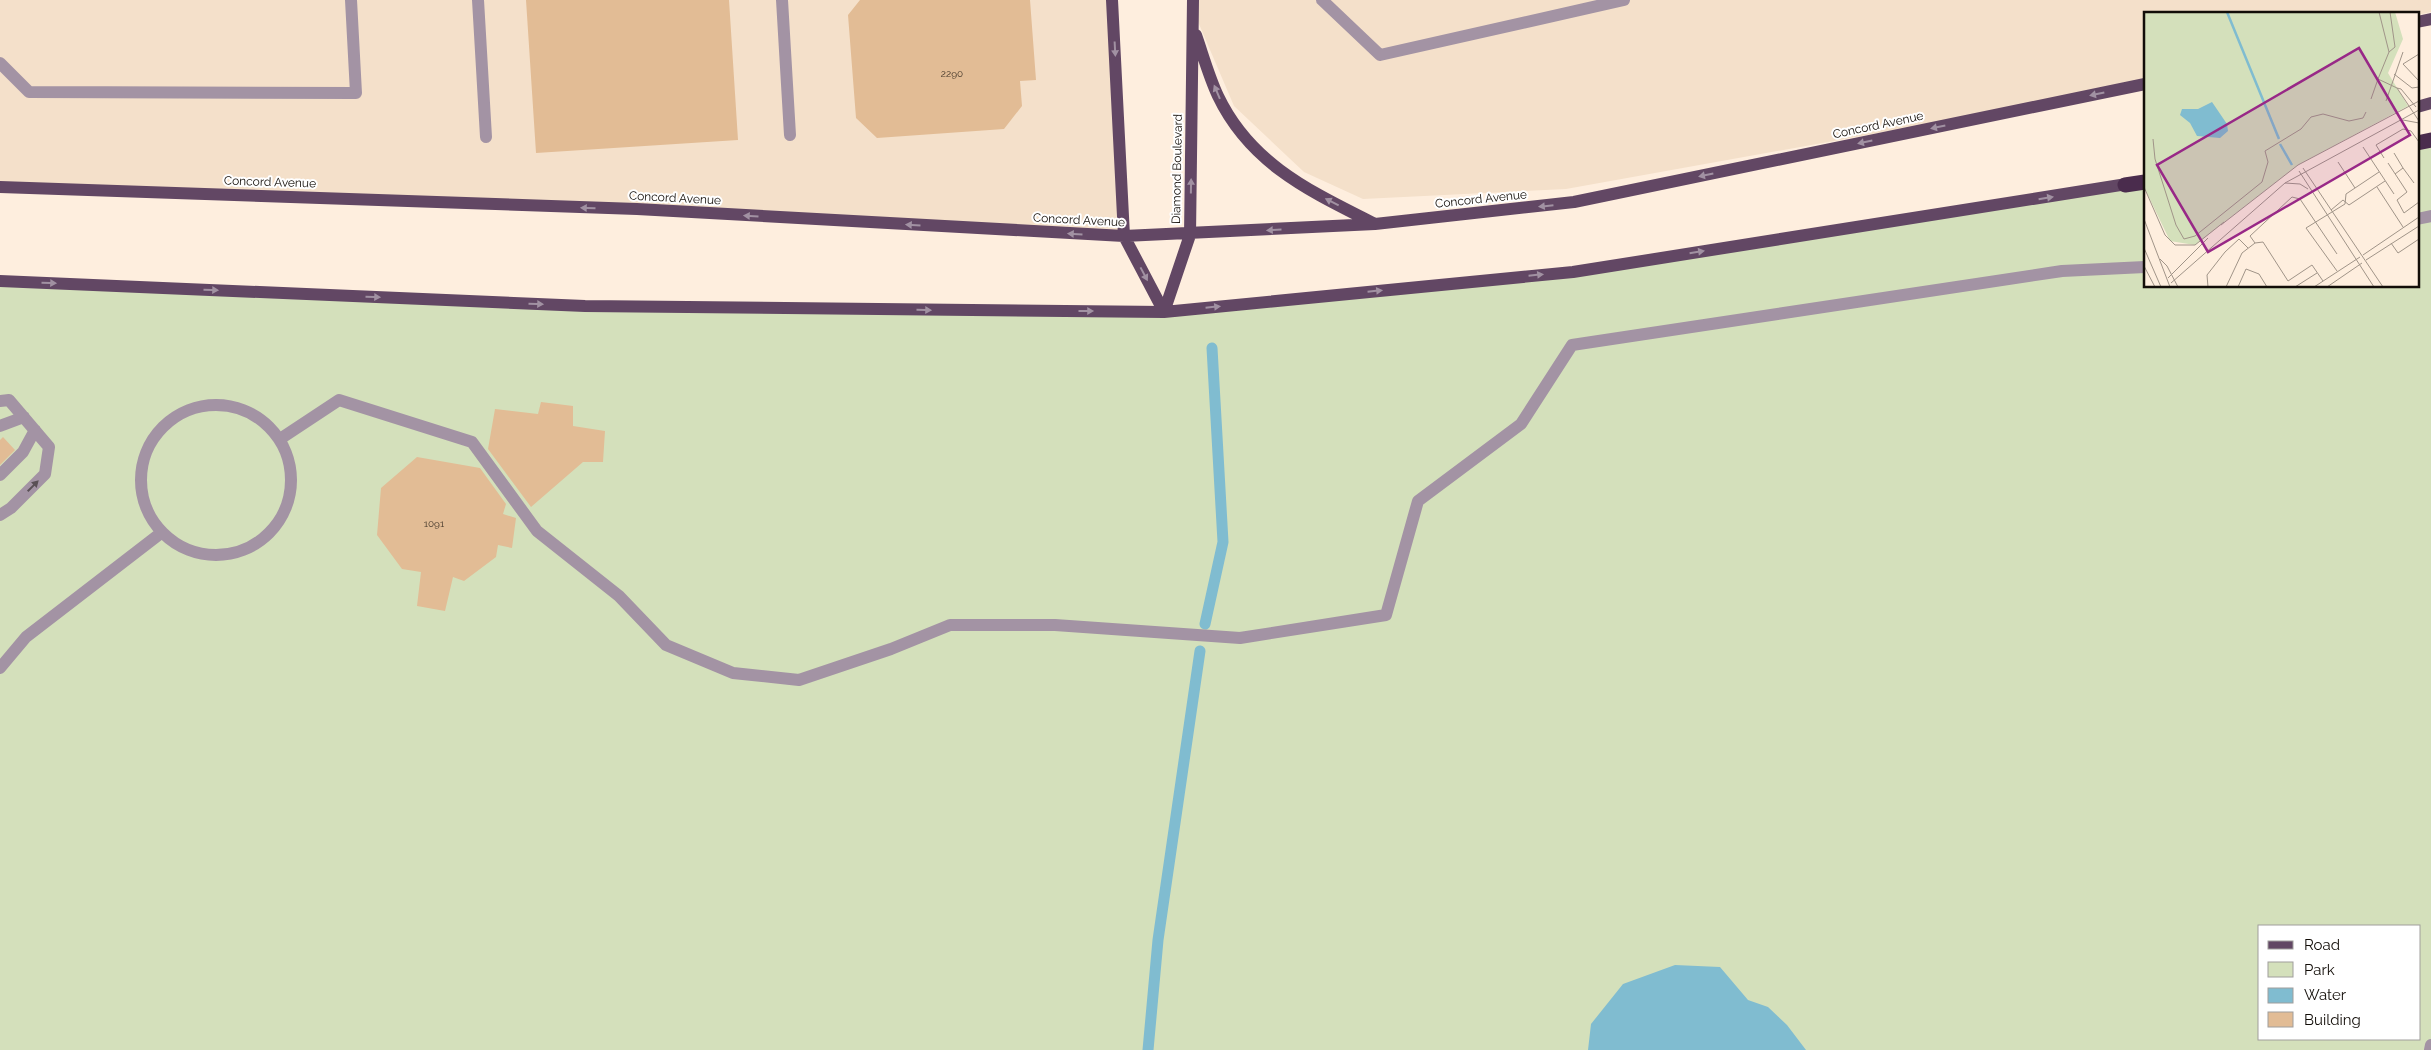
<svg xmlns="http://www.w3.org/2000/svg" width="2431" height="1050" font-family="Raleway,sans-serif">
	<style>
		.built { fill: #f4e0ca }
		.green { fill: #d4e0bb; fill-rule: evenodd }
		.water { fill: #80bcd0 }
		.lines { fill: none; stroke-linecap: round; stroke-linejoin: round }
		.stream { stroke: #80bcd0; stroke-width: 11 }
		.building { fill: #e2bc95 }
		.minor { stroke: #a393a4; stroke-width: 12 }
		.major { stroke: #624764; stroke-width: 12 }
		.highway { stroke: #4a2c4d; stroke-width: 15 }
		.oneway { fill: #a191a2 }
		.oneway2 { fill: #5a5056 }
		.labels { text-anchor: middle; stroke-width: 4; stroke-linejoin: round; paint-order: stroke }
		.number-label { font-size: 10px; fill: #46392b }
		.street-label { font-size: 12px; fill: #120d08; stroke: #fff }
		.inset-river { fill: none; stroke: #80bcd0; stroke-width: 2.5 }
		.inset-road { fill: none; stroke: #a09488; stroke-width: 1 }
		.view { fill: #982887; fill-opacity: 0.15; stroke: #982887; stroke-width: 2.5 }
		.inset-edge { fill: none; stroke: #120d08; stroke-width: 2.5 }
	</style>
	<rect width="100%" height="100%" fill="#feeede"/>
	<path class="built" d="M0 0H1112L1124 236 0 183Z
		M1193 0H2431V12L2417 15 2145 14V83L2106 92 1566 189 1363 199 1304 172 1234 106 1193 10Z"/>
	<path class="green" d="M2431 140V1050H0V281L585 306 1164 312 1573 272 2145 182V286H2417V143ZM2260 926H2420V1039H2260Z"/>
	<path class="water" d="M1675 965 1720 967 1748 1000 1768 1007 1787 1025 1806 1050H1588L1591 1024 1623 984Z"/>
	<g class="lines">
		<path class="stream" d="M1205 624 1223 542 1212 348
			M1148 1050 1158 940 1200 651"/>
	</g>
	<path class="building" d="M526 0H729L738 140 536 153Z
		M860 0H1030L1036 80 1020 81 1022 106 1004 129 877 138 856 118 848 15Z
		M541 402 573 406V426L605 431 603 462H583L531 507 488 449 495 409 538 414Z
		M3 437 15 450 0 465V440Z
		M417 457 480 468 506 504 503 514 516 518 512 548 498 545 496 557 464 581 453 577 445 611 417 606 421 572 402 569 377 535 381 488Z"/>
	<g class="lines">
		<path class="minor" d="M478 0 486 137
			M782 0 790 135
			M1322 0 1380 55 1624 0
			M0 63 29 92 356 93 351 0
			M2417 219 2431 216
			M0 401 9 400 49 447 45 474 11 508 0 515
			M141 480a75 75 0 1 1 150 0a75 75 0 1 1-150 0Z
			M0 426 24 417
			M280 439 339 400 472 442 537 531 619 596 666 645 733 673 799 680 891 649 950 625H1055L1240 638 1386 615 1418 501 1521 424 1572 345 2062 271 2145 267
			M0 475 23 452 35 430
			M0 668 26 637 161 533
			M2430 1050 2431 1045"/>
		<path class="major" d="M1112 0 1124 236 1164 312
			M2417 22 2431 19
			M1196 35C1203 55 1209 77 1218 96 1251 165 1312 192 1375 224
			M2417 107 2431 103
			M0 187 637 209 1124 236 1375 224 1574 202 2145 84
			M0 281 585 306 1164 312 1573 272 2133 183
			M1164 312 1190 235 1193 0"/>
		<path class="highway" d="M2417 143 2431 140
			M2125 185 2145 182"/>
	</g>
	<defs><path id="oneway-solid" d="M-6-.8H1V-3.2L6.5 0L1 3.2V.8H-6Z" transform="scale(1.25)"/></defs>
	<g class="oneway">
		<use href="#oneway-solid" transform="translate(1115 49) rotate(87)"/>
		<use href="#oneway-solid" transform="translate(1217 92) rotate(-113)"/>
		<use href="#oneway-solid" transform="translate(2097 94) rotate(168)"/>
		<use href="#oneway-solid" transform="translate(1938 127) rotate(168)"/>
		<use href="#oneway-solid" transform="translate(1865 142) rotate(168)"/>
		<use href="#oneway-solid" transform="translate(1706 175) rotate(168)"/>
		<use href="#oneway-solid" transform="translate(1191 186) rotate(-89)"/>
		<use href="#oneway-solid" transform="translate(2046 198) rotate(-9)"/>
		<use href="#oneway-solid" transform="translate(1332 202) rotate(-153)"/>
		<use href="#oneway-solid" transform="translate(1546 206) rotate(174)"/>
		<use href="#oneway-solid" transform="translate(588 208) rotate(-178)"/>
		<use href="#oneway-solid" transform="translate(751 216) rotate(-177)"/>
		<use href="#oneway-solid" transform="translate(913 225) rotate(-177)"/>
		<use href="#oneway-solid" transform="translate(1274 230) rotate(177)"/>
		<use href="#oneway-solid" transform="translate(1075 234) rotate(-177)"/>
		<use href="#oneway-solid" transform="translate(1697 252) rotate(-9)"/>
		<use href="#oneway-solid" transform="translate(1144 274) rotate(62)"/>
		<use href="#oneway-solid" transform="translate(1536 275) rotate(-6)"/>
		<use href="#oneway-solid" transform="translate(49 283) rotate(2)"/>
		<use href="#oneway-solid" transform="translate(211 290) rotate(2)"/>
		<use href="#oneway-solid" transform="translate(1375 291) rotate(-6)"/>
		<use href="#oneway-solid" transform="translate(373 297) rotate(2)"/>
		<use href="#oneway-solid" transform="translate(536 304) rotate(2)"/>
		<use href="#oneway-solid" transform="translate(1213 307) rotate(-6)"/>
		<use href="#oneway-solid" transform="translate(924 310) rotate(1)"/>
		<use href="#oneway-solid" transform="translate(1086 311)"/>
	</g>
	<use class="oneway2" href="#oneway-solid" transform="translate(33 486) rotate(-45)"/>
	<g class="labels">
		<g class="number-label">
			<text x="952" y="77">2290</text>
			<text x="434" y="527">1091</text>
		</g>
		<g class="street-label">
			<text transform="translate(1878 125) rotate(-12)" y="4">Concord Avenue</text>
			<text transform="translate(1177 169) rotate(-89)" y="4">Diamond Boulevard</text>
			<text transform="translate(270 182) rotate(2)" y="4">Concord Avenue</text>
			<text transform="translate(675 198) rotate(3)" y="4">Concord Avenue</text>
			<text transform="translate(1481 199) rotate(-6)" y="4">Concord Avenue</text>
			<text transform="translate(1079 220) rotate(3)" y="4">Concord Avenue</text>
		</g>
	</g>
	<g transform="translate(2144 12)">
		<rect width="275" height="275" fill="#feeede"/>
		<path d="M0 0H251L259 27 244 61 264 94 154 153 51 233 26 229 0 175Z" fill="#d4e0bb"/>
		<path d="M68 90 83 112 84 119 76 126 53 124 46 111 36 103 38 97H54Z" fill="#80bcd0"/>
		<path class="inset-river" d="M83 0 135 127M136 132 148 153"/>
		<path class="inset-road" d="M235 0 245 40M246 0 251 35 245 40 234 67 253 76M275 42 259 52 275 69M250 62 268 76 275 75M227 87 234 67M242 89 259 40M272 95 257 77 253 76 275 109M259 108 275 111M9 127 11 147 32 213 40 227 51 224 118 170 124 150 121 139 157 117 167 105 179 102 205 109 219 106 222 100M219 135 250 182M250 141 259 156 251 162M240 146 232 133 259 117 267 119 275 130M194 150 211 176M244 151 263 180 253 188 260 201 275 190M159 156 239 275M259 156 270 171M155 159 230 275M141 171 156 172 164 177M0 175 21 223 31 233H51L80 210M233 175 259 215M187 198 199 188 205 193 241 169M0 207 26 275M77 213 154 153 275 89M111 231 106 224 148 185 156 187 193 242M247 231 254 241 275 227M0 236 17 275M219 243 275 205M16 247 23 254 34 275M222 248 275 214M0 254 11 275M193 259 162 216 201 192 202 182 235 160M24 266 64 226M27 271 141 171 275 98M64 275 63 263 81 240 95 227 104 236M82 275 98 241 111 231 119 230 144 269 168 253 179 269M94 275 102 257 115 262 123 275M151 275 173 261M170 275 216 245M183 275 218 251"/>
		<path class="view" d="M215 36 266 123 64 240 13 153Z"/>
		<rect width="275" height="275" class="inset-edge"/>
	</g>
	<rect x="2258" y="925" width="162" height="115" fill="#ffffff" stroke="#a09e9c"/>
	<rect x="2268" y="941" width="25" height="8" fill="#624764" stroke="#a09e9c"/>
	<text x="2304" y="950" font-size="15" fill="#120d08">Road</text>
	<rect x="2268" y="962" width="25" height="15" fill="#d4e0bb" stroke="#a09e9c"/>
	<text x="2304" y="975" font-size="15" fill="#120d08">Park</text>
	<rect x="2268" y="988" width="25" height="15" fill="#80bcd0" stroke="#a09e9c"/>
	<text x="2304" y="1000" font-size="15" fill="#120d08">Water</text>
	<rect x="2268" y="1012" width="25" height="15" fill="#e2bc95" stroke="#a09e9c"/>
	<text x="2304" y="1025" font-size="15" fill="#120d08">Building</text>
</svg>
